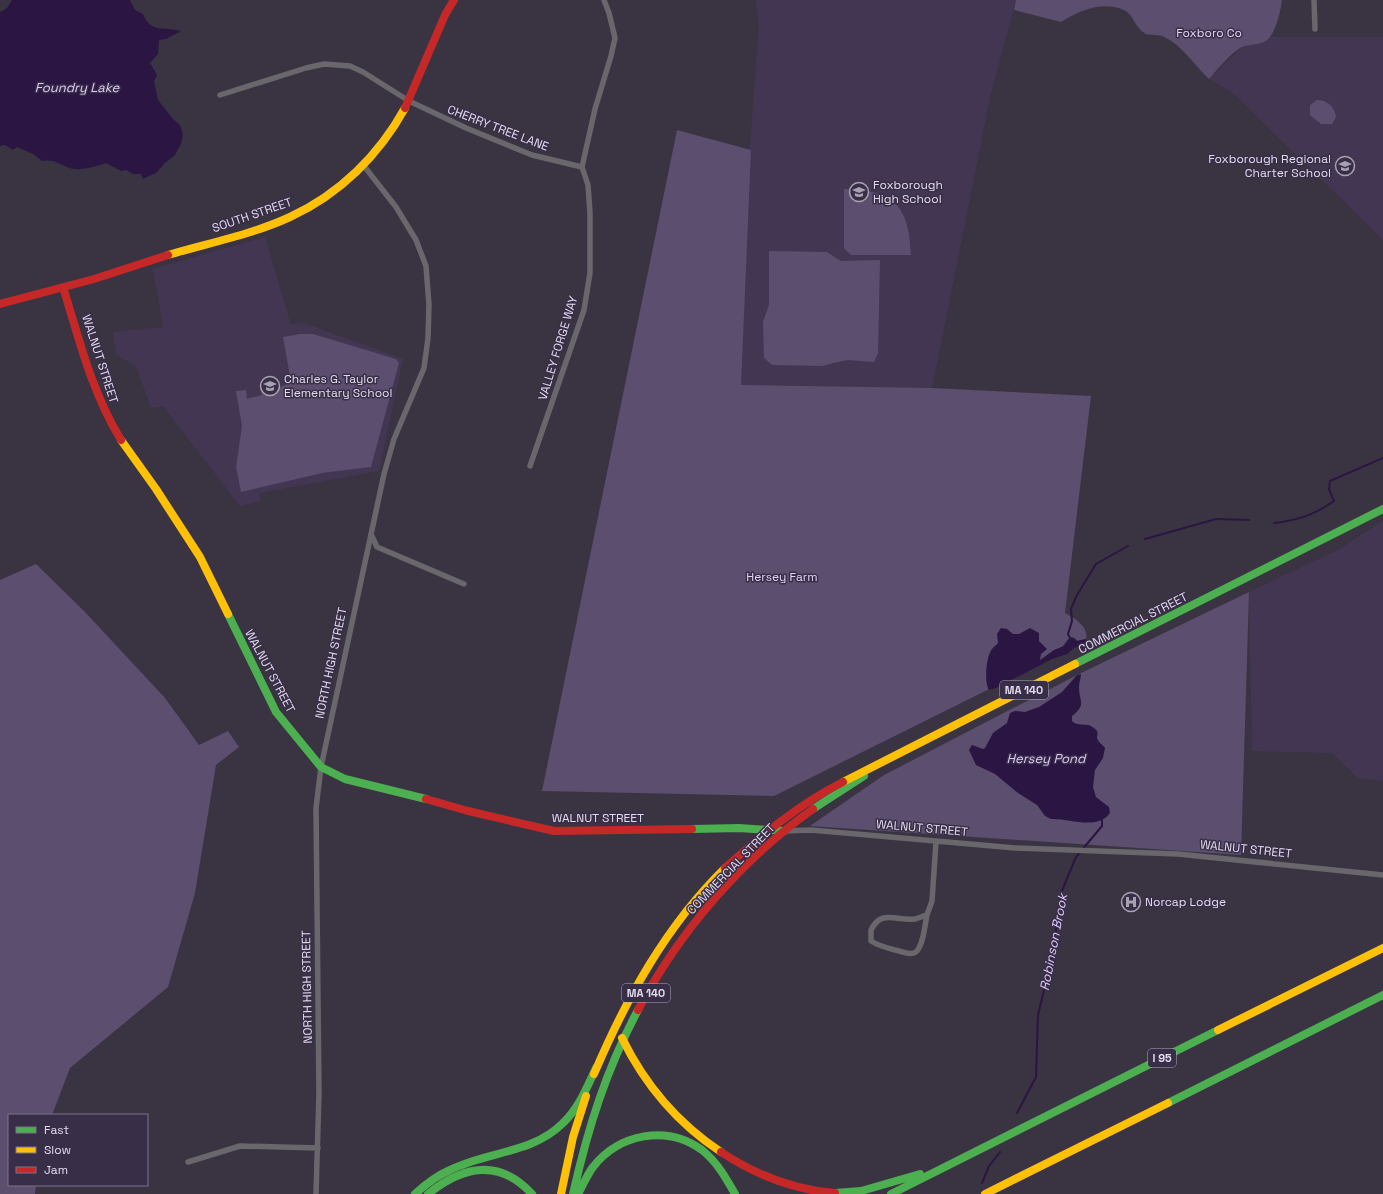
<svg xmlns="http://www.w3.org/2000/svg" width="1383" height="1194" font-family="'Space Grotesk',sans-serif">
	<style>
		.built { fill: #433653 }
		.green { fill: #5c4e6e }
		.water { fill: #2b1643 }
		.lines { fill: none; stroke-linecap: round; stroke-linejoin: round }
		.stream { stroke: #2b1643; stroke-width: 2 }
		.street { stroke: #69666c; stroke-width: 5.5 }
		.fast { stroke: #4caf50; stroke-width: 8 }
		.slow { stroke: #ffc107; stroke-width: 8 }
		.jam { stroke: #c62828; stroke-width: 8 }
		.labels { text-anchor: middle; stroke-width: 3; stroke-linejoin: round; paint-order: stroke }
		.shield { fill: #392e48; stroke: #afa7bb; stroke-width: 1 }
		.shield-label { font-size: 11px; font-weight: bold; fill: #e2dbec }
		.park-label { font-size: 12px; fill: #e1d4f5; stroke: #392e48 }
		.street-label { font-size: 12px; fill: #e2dbec; stroke: #392e48 }
		.poi-label { font-size: 12px; fill: #e2dbec; stroke: #392e48; text-anchor: start }
		.water-label { font-size: 13px; font-style: italic; fill: #ddc9fb; stroke: #392e48 }
	</style>
	<rect width="100%" height="100%" fill="#3a3442"/>
	<path class="built" d="M756 0H1016L990 97 932 388 740 385 746 199 759 26Z
		M1270 37H1383V240L1233 93 1209 79 1240 49 1252 43 1265 42Z
		M265 237 291 325 301 322 403 359 379 471 259 493 261 501 240 506 163 406 151 408 136 366 116 355 113 332 163 327 153 269Z
		M1383 521V781L1358 778 1332 753 1252 751 1249 592 1338 550Z"/>
	<path class="green" d="M1016 0H1282C1281 10 1275 38 1264 42 1256 45 1248 44 1240 48 1228 56 1218 69 1209 79 1195 66 1182 45 1164 37 1159 34 1152 36 1146 34 1136 29 1134 17 1126 11 1104 0 1080 10 1061 22L1014 10Z
		M1317 100C1327 100 1335 107 1336 117L1332 124H1321L1310 115V105Z
		M677 130 751 150 741 385 932 388 1091 396 1065 613C1075 618 1089 627 1086 639L1077 641 1075 638H1069L1062 647 1060 654 774 796 542 791Z
		M844 189C894 190 909 205 911 255H851L844 248Z
		M769 251 827 252 841 261 880 260 878 353 874 362 848 360 833 363 823 366 772 365 764 358 763 322 769 305Z
		M300 334H313L396 359 399 363 371 467 322 473 241 492 236 467 242 426 236 391 246 390 247 399 262 395 260 386 267 385 269 393 291 382 283 337Z
		M36 564 85 612 165 698 199 745 228 731 239 747 216 765 195 893 168 987 70 1068 52 1115H9V1185H36L35 1194H0V580Z
		M1249 592 1241 855 810 826 884 775 1079 674Z"/>
	<path class="water" d="M12 0H130L135 10 143 14C151 34 164 26 181 31L166 39 159 40 158 54 150 63 157 75 154 81 158 100 173 119 180 125 183 134 181 144 175 155 165 163 156 173 143 179 141 174H133L126 170 121 171 106 163C100 166 82 170 75 169 63 168 56 158 42 161L33 154 17 147 13 150 5 145 0 146V12L7 8Z
		M1001 628 1007 629 1013 634H1019L1030 628 1039 633V641L1047 649 1041 654 1040 660 1054 650 1064 646 1068 640 1072 637 1077 641 1086 639V646L1082 649 1075 647 1067 654 1052 659 996 688 989 690C984 683 986 656 992 649 994 646 996 646 998 643L997 634Z
		M1081 674C1081 679 1079 682 1079 687 1079 702 1087 704 1072 716V721C1079 728 1088 721 1095 729 1099 732 1097 734 1097 738 1098 742 1103 745 1105 748L1103 758 1095 770 1093 787 1096 797 1109 807 1110 813C1097 831 1069 818 1051 819L1045 816 1037 805 1018 793 995 774 976 765 969 750 972 745 983 749 985 748 993 733 1007 723 1010 713 1015 711 1025 712 1039 707 1062 692 1077 675Z"/>
	<g class="lines">
		<path class="stream" d="M1274 523C1299 520 1314 515 1334 501L1329 489 1330 481 1383 458
			M1145 539 1216 519 1249 520
			M1071 640 1068 634 1072 621 1071 609 1077 595 1096 564 1128 546
			M1017 1113 1036 1077 1038 1015 1052 958 1061 893 1076 857 1102 826V818
			M982 1183 989 1166 1000 1152"/>
		<path class="street" d="M1314 0 1315 29
			M220 95 306 68 324 64 350 66 363 72 409 101 466 128 532 155 582 167
			M530 466 584 310 590 273V213L588 185 582 167 595 109 611 56 615 38 609 13 604 0
			M371 534 377 547 464 584
			M784 831 811 830 1015 848 1178 854 1383 875
			M927 915C925 924 923 950 914 953 908 955 901 951 895 950 887 948 879 946 871 941V930C882 908 897 922 915 919 919 918 923 916 927 915L932 901 936 842
			M188 1162 240 1146 318 1148
			M316 1194 319 1093 316 808 321 767 384 474 394 439 424 368 428 338 429 305 426 266 416 240 396 207 364 166"/>
		<path class="fast" d="M228 614 276 712 321 767 345 779 426 799
			M1075 664 1383 509
			M813 809 864 776
			M692 829 739 828 784 831
			M1168 1103 1383 995
			M835 1193 861 1191 920 1174
			M415 1194C426 1184 436 1176 450 1170 488 1151 532 1154 563 1123 579 1108 587 1087 596 1068
			M428 1194C463 1166 499 1158 532 1194
			M573 1194C588 1128 606 1070 638 1010
			M578 1194C583 1185 587 1175 593 1167 619 1134 667 1124 702 1150 717 1162 726 1178 735 1194
			M891 1194 1218 1030"/>
		<path class="slow" d="M168 255C208 243 251 235 290 217 340 194 379 155 405 108
			M121 440 156 489 200 557 228 614
			M843 782 1075 664
			M1218 1030 1383 948
			M622 1038C645 1085 677 1123 721 1152
			M594 1074C626 999 666 926 725 868
			M561 1194 573 1137 586 1096
			M985 1194 1168 1103"/>
		<path class="jam" d="M405 108 445 15 454 0
			M63 287C79 339 92 393 121 440
			M0 304 94 279 168 255
			M426 799 468 811 554 831 692 829
			M725 868C762 835 799 804 843 782
			M638 1010C679 932 741 860 813 809
			M721 1152C756 1175 793 1190 835 1193"/>
	</g>
	<defs>
		<g id="school-ring" transform="scale(1)"><circle r="9.5" fill="#392e48" stroke="#a7a1b0" stroke-width="1.5"/><path d="M0-5L7-2L0 1L-7-2ZM-4 1L0 2.5L4 1V4Q0 6-4 4Z" fill="#a7a1b0"/></g>
		<g id="hospital-ring" transform="scale(1)"><circle r="9.5" fill="#392e48" stroke="#a7a1b0" stroke-width="1.5"/><path d="M-5-5h3v3.5h4V-5h3V5h-3V1.5h-4V5h-3Z" fill="#a7a1b0"/></g>
	</defs>
	<g fill-rule="evenodd">
		<use href="#school-ring" x="1345" y="166"/>
		<use href="#school-ring" x="859" y="192"/>
		<use href="#school-ring" x="270" y="386"/>
		<use href="#hospital-ring" x="1131" y="902"/>
	</g>
	<g class="labels">
		<g class="shield">
			<rect x="1000" y="681" width="48" height="18" rx="3"/>
			<rect x="622" y="984" width="48" height="18" rx="3"/>
			<rect x="1148" y="1049" width="28" height="18" rx="3"/>
		</g>
		<g class="shield-label">
			<text x="1024" y="694">MA 140</text>
			<text x="646" y="997">MA 140</text>
			<text x="1162" y="1062">I 95</text>
		</g>
		<g class="park-label">
			<text x="1209" y="37">Foxboro Co</text>
			<text x="782" y="581">Hersey Farm</text>
		</g>
		<g class="street-label">
			<text transform="translate(498 128) rotate(21)" y="4">CHERRY TREE LANE</text>
			<text transform="translate(252 215) rotate(-19)" y="4">SOUTH STREET</text>
			<text transform="translate(558 348) rotate(-73)" y="4">VALLEY FORGE WAY</text>
			<text transform="translate(100 359) rotate(72)" y="4">WALNUT STREET</text>
			<text transform="translate(1133 623) rotate(-27)" y="4">COMMERCIAL STREET</text>
			<text transform="translate(331 663) rotate(-78)" y="4">NORTH HIGH STREET</text>
			<text transform="translate(270 671) rotate(62)" y="4">WALNUT STREET</text>
			<text x="598" y="822">WALNUT STREET</text>
			<text transform="translate(922 828) rotate(5)" y="4">WALNUT STREET</text>
			<text transform="translate(1246 849) rotate(6)" y="4">WALNUT STREET</text>
			<text transform="translate(731 869) rotate(-46)" y="4">COMMERCIAL STREET</text>
			<text transform="translate(307 987) rotate(-91)" y="4">NORTH HIGH STREET</text>
		</g>
		<g class="poi-label">
			<text x="1331" y="163" text-anchor="end">Foxborough Regional<tspan x="1331" dy="14">Charter School</tspan></text>
			<text x="873" y="189">Foxborough<tspan x="873" dy="14">High School</tspan></text>
			<text x="284" y="383">Charles G. Taylor<tspan x="284" dy="14">Elementary School</tspan></text>
			<text x="1145" y="906">Norcap Lodge</text>
		</g>
		<g class="water-label">
			<text x="77" y="92">Foundry Lake</text>
			<text x="1046" y="763">Hersey Pond</text>
			<text transform="translate(1053 942) rotate(-79)" y="5">Robinson Brook</text>
		</g>
	</g>
	<rect x="8" y="1114" width="140" height="72" fill="#392e48" stroke="#7d738a"/>
	<rect x="16" y="1127" width="20" height="6" fill="#4caf50" stroke="#7d738a"/>
	<text x="44" y="1134" font-size="12" fill="#e2dbec">Fast</text>
	<rect x="16" y="1147" width="20" height="6" fill="#ffc107" stroke="#7d738a"/>
	<text x="44" y="1154" font-size="12" fill="#e2dbec">Slow</text>
	<rect x="16" y="1167" width="20" height="6" fill="#c62828" stroke="#7d738a"/>
	<text x="44" y="1174" font-size="12" fill="#e2dbec">Jam</text>
</svg>
